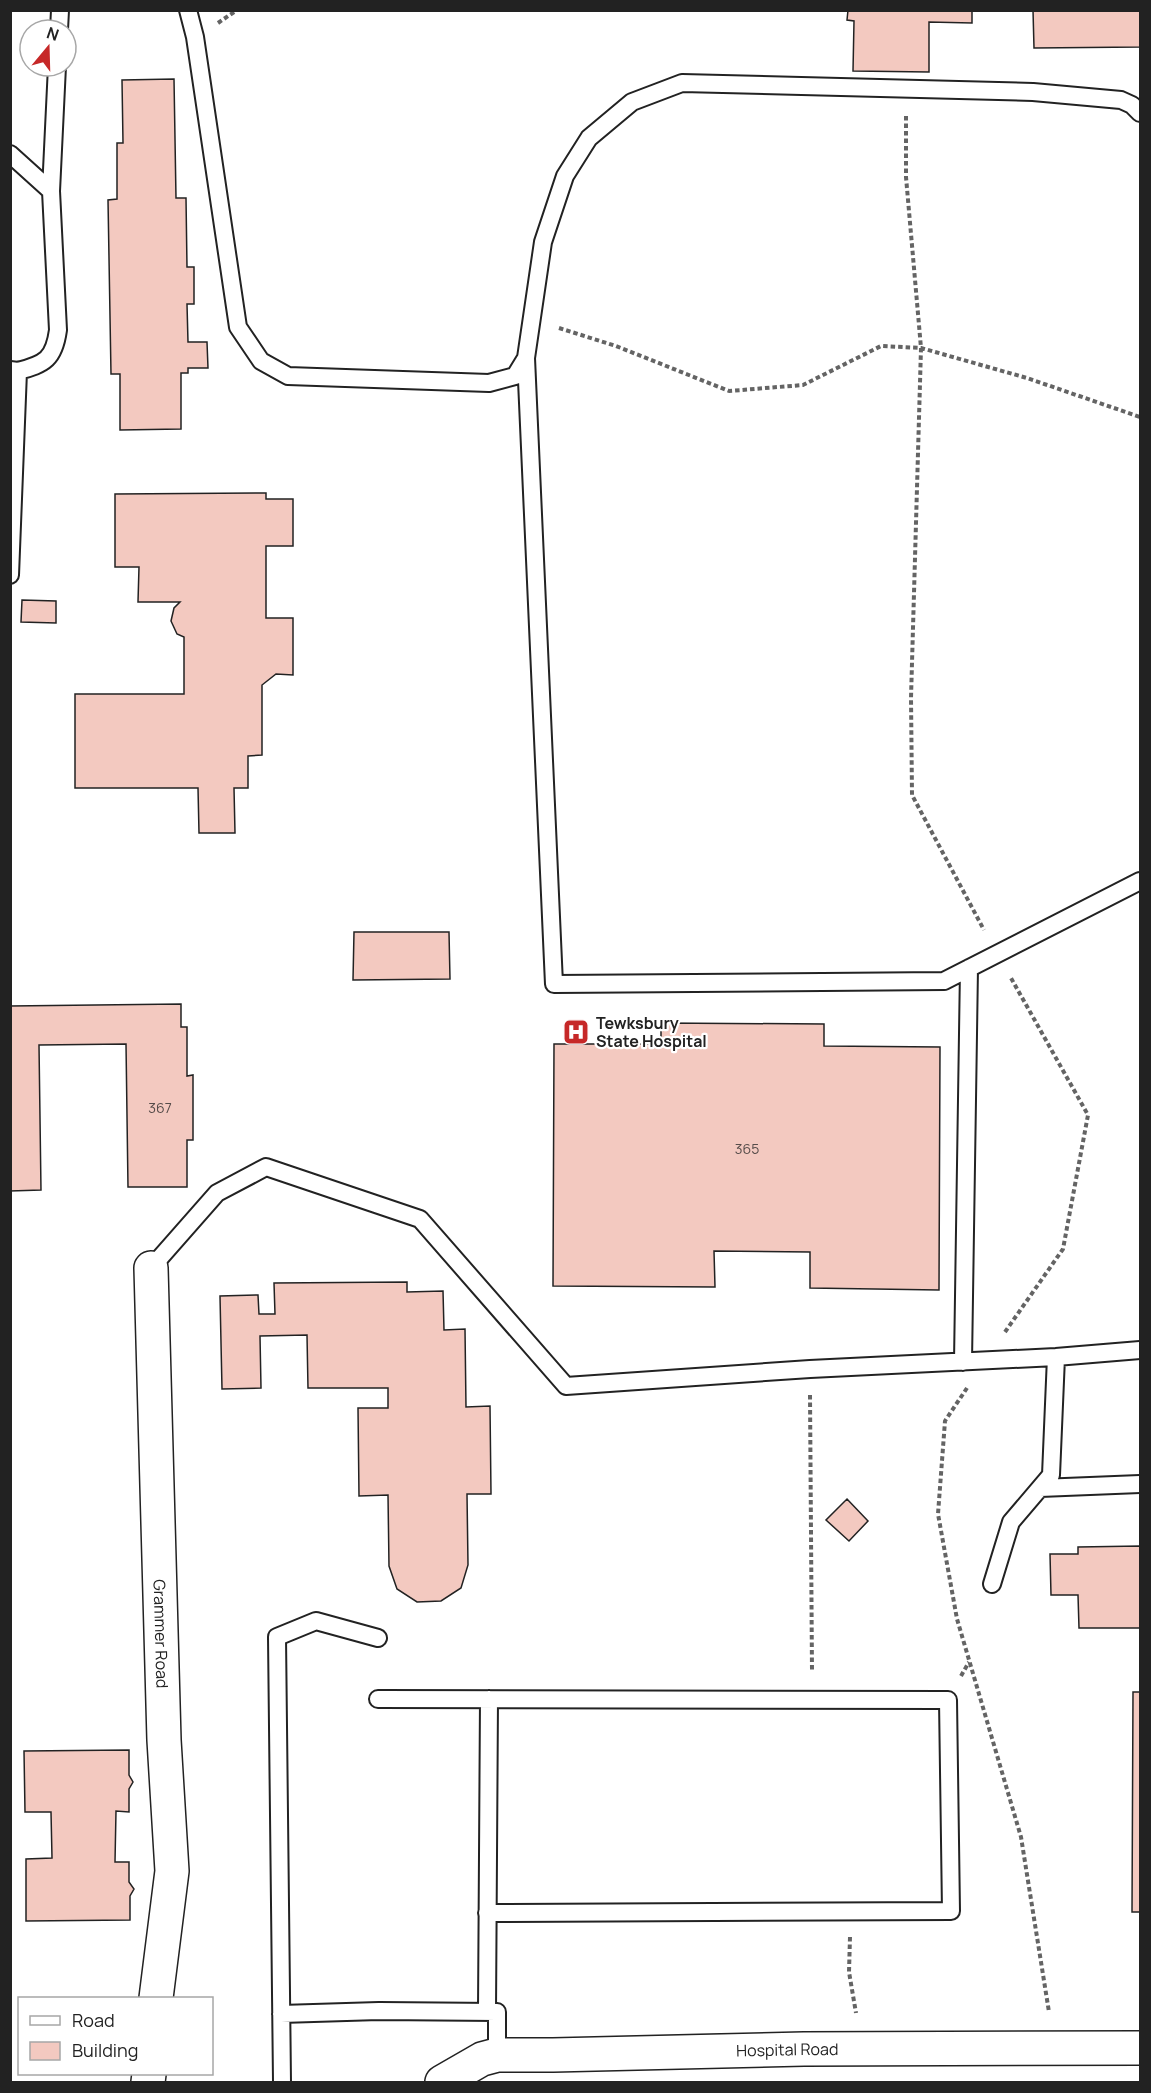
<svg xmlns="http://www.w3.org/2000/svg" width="1151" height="2093" font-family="Manrope,sans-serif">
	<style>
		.building { fill: #f3c9c0; stroke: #222; stroke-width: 1.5 }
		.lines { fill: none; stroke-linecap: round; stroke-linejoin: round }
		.service-casing { stroke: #222; stroke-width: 20 }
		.minor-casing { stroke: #222; stroke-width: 36 }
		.path { stroke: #646464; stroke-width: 4; stroke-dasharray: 4.5 3; stroke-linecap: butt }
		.service { stroke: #fff; stroke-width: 16 }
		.minor { stroke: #fff; stroke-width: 33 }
		.labels { text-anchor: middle; stroke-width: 4.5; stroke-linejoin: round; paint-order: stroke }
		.number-label { font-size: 14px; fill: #564c4a }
		.poi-label { font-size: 16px; font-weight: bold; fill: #222; stroke: #fff; text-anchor: start }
		.street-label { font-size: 16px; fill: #222; stroke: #fff }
	</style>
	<rect width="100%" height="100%" fill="#fff"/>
	<path class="building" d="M848 10H972V23L929 22V72L853 71 854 21 847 20Z
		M1033 10H1140V47L1034 48Z
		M174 79 176 198H186L187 267H194V304H187L188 342H207L208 368H188V373H181V429L120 430V374H111L108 200 117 199V143H123L122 80Z
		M266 493V499H293V546H266V618H293V675L276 674 262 685V755L248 756V788H234L235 833H199L198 788H75V694H184V637L177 634 171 621 174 608 180 602H138L139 567H115V494Z
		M22 600 56 601V623L21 622Z
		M354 932H449L450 979 353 980Z
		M181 1004V1027H187V1076L193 1075V1140H187V1187H128L126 1044 39 1045 41 1190 10 1191V1006Z
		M661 1023 824 1024V1046L940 1047 939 1290 810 1288V1252L714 1251 715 1287 553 1286 554 1044H661Z
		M407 1282V1292L443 1291 444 1330 465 1329 466 1407 490 1406 491 1494H467L468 1565 461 1588 441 1601 417 1602 397 1589 389 1566 388 1495 359 1496 358 1408H388V1388H308L307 1335 260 1336 261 1388 222 1389 220 1296 258 1295 259 1314H275L274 1283Z
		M847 1499 868 1521 849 1541 826 1520Z
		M1140 1546V1628H1079L1078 1595H1051L1050 1554H1078V1547Z
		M1133 1692H1140V1912H1132Z
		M129 1750V1775L133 1782 129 1789V1812L116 1811 115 1862H129V1882L134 1889 130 1896V1920L26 1921V1859L52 1858 51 1812H25L24 1751Z"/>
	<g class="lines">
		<g class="service-casing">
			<path id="service" d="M188 10 195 37 238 327 261 361 288 376 489 383 515 376 526 358
				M59 30 60 10
				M1140 113 1132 105 1121 100 1033 92 682 83 632 102 589 138 565 176 543 242 526 358 554 984 944 981 1140 881
				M10 154 51 191 58 330C54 359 45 364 18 371
				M51 191 57 66
				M10 370 18 371 10 575
				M151 1268 217 1193 266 1167 420 1219 566 1386 810 1369 1056 1357 1140 1350
				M963 1362 969 968
				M1040 1488 1140 1484
				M992 1584 1011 1522 1051 1475 1056 1357
				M378 1699 948 1700 951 1911 487 1913
				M487 2011 489 1699
				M281 2014 379 2011 497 2012V2055
				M282 2082 277 1637 316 1621 378 1638"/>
		</g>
		<g class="minor-casing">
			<g id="minor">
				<path id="s1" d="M151 1268 164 1740 172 1871 156 1998"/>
				<path d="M148 2082 149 2074"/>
				<path id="s2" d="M442 2082 482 2059 497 2055H553L804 2049 1140 2048"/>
			</g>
		</g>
		<path class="path" d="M218 23 237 10
			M906 116V177L921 348 911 698 912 795 984 930
			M559 328 616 346 729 391 803 385 881 346 921 348 1027 378 1140 417
			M1005 1332 1063 1249 1088 1115 1011 978
			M967 1388 945 1421 938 1514 957 1619 1021 1837 1049 2012
			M810 1395 812 1672
			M961 1676 969 1662
			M850 1937 849 1972 856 2013"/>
		<use href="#service" class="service"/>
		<use href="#minor" class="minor"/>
	</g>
	<defs>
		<g id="hospital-square" transform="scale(1.35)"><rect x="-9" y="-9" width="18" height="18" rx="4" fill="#c62828" stroke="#fff"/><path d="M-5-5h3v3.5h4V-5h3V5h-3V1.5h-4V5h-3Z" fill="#fff"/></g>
	</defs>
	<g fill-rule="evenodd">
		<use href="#hospital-square" x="576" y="1032"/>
	</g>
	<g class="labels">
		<g class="number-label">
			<text x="160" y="1113">367</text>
			<text x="747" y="1154">365</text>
		</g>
		<g class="poi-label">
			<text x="596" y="1029">Tewksbury<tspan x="596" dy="18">State Hospital</tspan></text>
		</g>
		<g class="street-label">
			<text dy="6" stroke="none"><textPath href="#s1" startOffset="366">Grammer Road</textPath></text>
			<text dy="6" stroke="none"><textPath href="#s2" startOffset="352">Hospital Road</textPath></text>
		</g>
	</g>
	<rect width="1151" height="2093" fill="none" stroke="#222222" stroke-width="24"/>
	<rect x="18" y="1997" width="195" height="78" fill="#ffffff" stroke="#a7a7a7" stroke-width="1.5"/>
	<rect x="30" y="2016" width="30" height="9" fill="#ffffff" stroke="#a7a7a7" stroke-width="1.5"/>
	<text x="72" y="2027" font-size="18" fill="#222222">Road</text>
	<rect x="30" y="2042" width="30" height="18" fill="#f3c9c0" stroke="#a7a7a7" stroke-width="1.5"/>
	<text x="72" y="2057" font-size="18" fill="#222222">Building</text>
	<g transform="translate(48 48) rotate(19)"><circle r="28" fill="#ffffff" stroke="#a7a7a7" stroke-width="1.5"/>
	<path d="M0-4.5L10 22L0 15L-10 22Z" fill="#c62828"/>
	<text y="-9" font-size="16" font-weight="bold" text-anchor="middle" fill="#222222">N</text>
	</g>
</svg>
